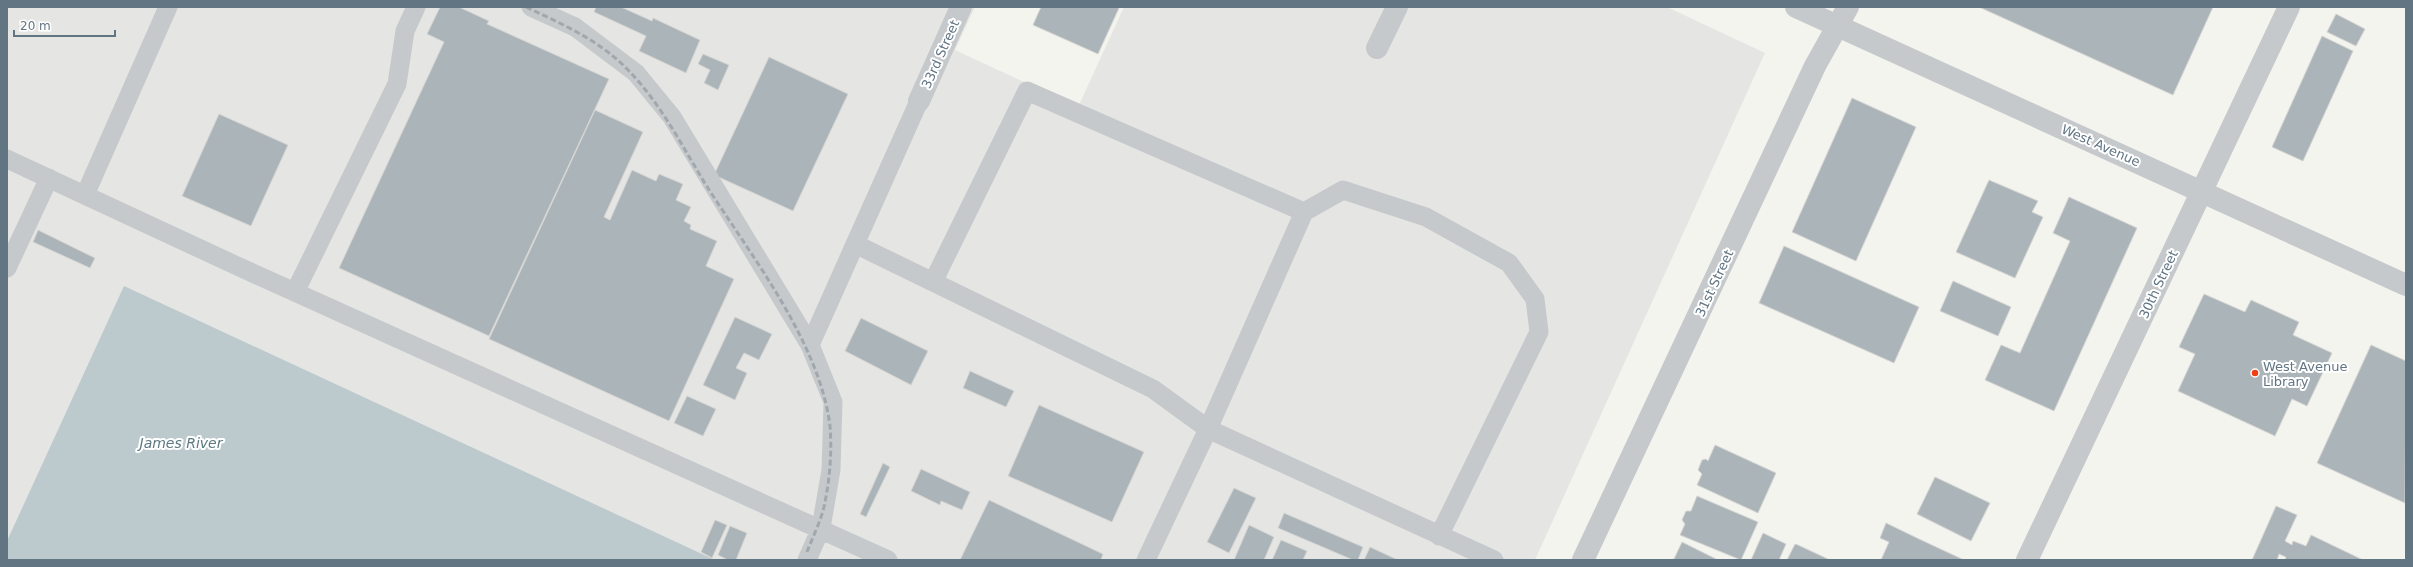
<svg xmlns="http://www.w3.org/2000/svg" width="2413" height="567" font-family="'DejaVu Sans',sans-serif">
	<style>
		.built { fill: #e5e6e3 }
		.water { fill: #bcc9cd }
		.building { fill: #abb4b8; stroke: #d5d5d3 }
		.lines { fill: none; stroke-linecap: round; stroke-linejoin: round }
		.service { stroke: #c6c9cc; stroke-width: 19 }
		.minor { stroke: #c6c9cc; stroke-width: 22 }
		.tertiary { stroke: #c6c9cc; stroke-width: 22 }
		.rail { stroke: #a1a8ad; stroke-width: 3; stroke-dasharray: 6 3; stroke-linecap: butt }
		.poi-dot { fill: #ef4014; stroke: #fff; stroke-width: 1.5 }
		.labels { text-anchor: middle; stroke-width: 4; stroke-linejoin: round; paint-order: stroke }
		.street-label { font-size: 13px; fill: #617583; stroke: #fff }
		.poi-label { font-size: 13px; fill: #617583; stroke: #fff; text-anchor: start }
		.water-label { font-size: 14px; font-style: italic; fill: #5c7881; stroke: #fff }
	</style>
	<rect width="100%" height="100%" fill="#f4f4ef"/>
	<path class="built" d="M7 7H975L955 50 1078 107 1124 7H1667L1765 53 1535 560H7Z"/>
	<path class="water" d="M124 286 715 560H7V541Z"/>
	<path class="building" d="M440 7H459L489 21 487 24 609 79 489 336 339 268 444 42 427 34Z
		M596 7H621L652 21 653 18 700 40 686 73 639 51 646 36 594 12Z
		M1041 7H1117L1119 8 1098 54 1033 25Z
		M1979 7H2213L2173 95Z
		M2336 14 2365 29 2356 46 2327 32Z
		M2322 36 2353 51 2303 161 2272 147Z
		M703 54 729 65 718 90 704 83 710 70 698 64Z
		M769 57 848 94 793 211 714 175Z
		M1852 98 1916 127 1856 261 1792 232Z
		M595 110 643 132 604 217 610 220 632 170 656 181 659 174 683 184 676 200 691 207 684 221 691 225 690 229 717 241 706 266 734 279 669 421 489 339Z
		M219 114 288 145 251 226 182 196Z
		M1989 180 2038 201 2032 212 2043 217 2015 278 1956 252Z
		M2069 197 2137 228 2054 411 1985 380 2001 345 2020 353 2070 241 2053 233Z
		M38 230 95 258 90 268 33 242Z
		M1784 246 1919 307 1894 363 1759 303Z
		M1953 281 2011 307 1998 336 1940 311Z
		M2204 294 2245 312 2251 300 2299 322 2293 335 2332 353 2307 406 2292 399 2275 436 2178 391 2195 354 2179 347Z
		M735 317 772 334 759 360 744 353 736 368 747 373 735 400 703 385Z
		M861 318 928 351 911 385 845 351Z
		M2371 345 2406 361 2405 503 2317 463Z
		M970 371 1014 391 1006 407 963 388Z
		M687 396 716 409 703 436 674 423Z
		M1039 405 1144 452 1112 522 1008 476Z
		M1715 445 1776 473 1758 513 1697 485 1702 474 1698 470 1702 460 1706 459 1708 461Z
		M883 463 890 467 866 517 860 514Z
		M921 469 970 492 962 510 941 501 940 505 911 491Z
		M1935 477 1990 503 1971 541 1917 514Z
		M1234 488 1256 498 1229 553 1207 542Z
		M1697 496 1758 522 1741 560 1680 535 1685 524 1682 520 1686 511H1691Z
		M989 500 1103 554 1101 560H960Z
		M2276 506 2297 515 2285 541 2292 545 2293 541 2306 546 2311 535 2363 560H2285L2286 557 2279 554 2277 560H2252Z
		M1284 513 1363 547 1358 560H1353L1278 528Z
		M715 520 727 525 712 558 701 552Z
		M1886 523 1919 539 1964 560H1881L1889 542 1880 538Z
		M1249 525 1274 537 1264 560H1234Z
		M730 526 747 533 736 560H728L718 555Z
		M1763 533 1786 544 1779 560H1751Z
		M1281 540 1307 551 1303 560H1272Z
		M1682 542 1718 560H1668L1674 559Z
		M1795 544 1798 545 1830 560H1787Z
		M1370 547 1398 560H1364Z"/>
	<g class="lines">
		<path class="service" d="M531 7 575 27 636 73 672 117 810 345 833 402 831 470 821 528 807 560
			M7 159 235 265 888 560
			M85 195 168 7
			M1304 212 1343 190 1426 217 1509 263 1535 299 1539 332 1439 536
			M855 244 1153 389 1208 429 1494 560
			M7 268 49 178
			M933 282 1027 91 1304 212 1208 429 1146 560
			M295 292 397 84 405 31 416 7
			M810 345 919 101"/>
		<path class="minor" d="M1377 48 1397 7
			M919 101 961 7
			M1583 560 1815 66 1848 7
			M2027 560 2289 7"/>
		<path class="tertiary" d="M1796 7 2406 285"/>
		<path class="rail" d="M526 7C562 24 599 40 627 69 660 102 682 146 706 185 750 254 820 343 830 426 832 450 830 478 825 502 822 519 813 536 807 552"/>
	</g>
	<circle class="poi-dot" cx="2255" cy="373" r="4"/>
	<g class="labels">
		<g class="street-label">
			<text transform="translate(940 54) rotate(-66)" y="5">33rd Street</text>
			<text transform="translate(2101 145) rotate(24)" y="5">West Avenue</text>
			<text transform="translate(1714 283) rotate(-65)" y="5">31st Street</text>
			<text transform="translate(2158 284) rotate(-65)" y="5">30th Street</text>
		</g>
		<g class="poi-label">
			<text x="2263" y="371">West Avenue<tspan x="2263" dy="15">Library</tspan></text>
		</g>
		<g class="water-label">
			<text x="181" y="448">James River</text>
		</g>
	</g>
	<rect width="2413" height="567" fill="none" stroke="#617583" stroke-width="16"/>
	<path d="M14 30v6h101v-6" fill="none" stroke="#617583" stroke-width="2"/>
	<text x="20" y="30" font-size="12" fill="#617583" stroke="#ffffff" stroke-width="3" paint-order="stroke">20 m</text>
</svg>
